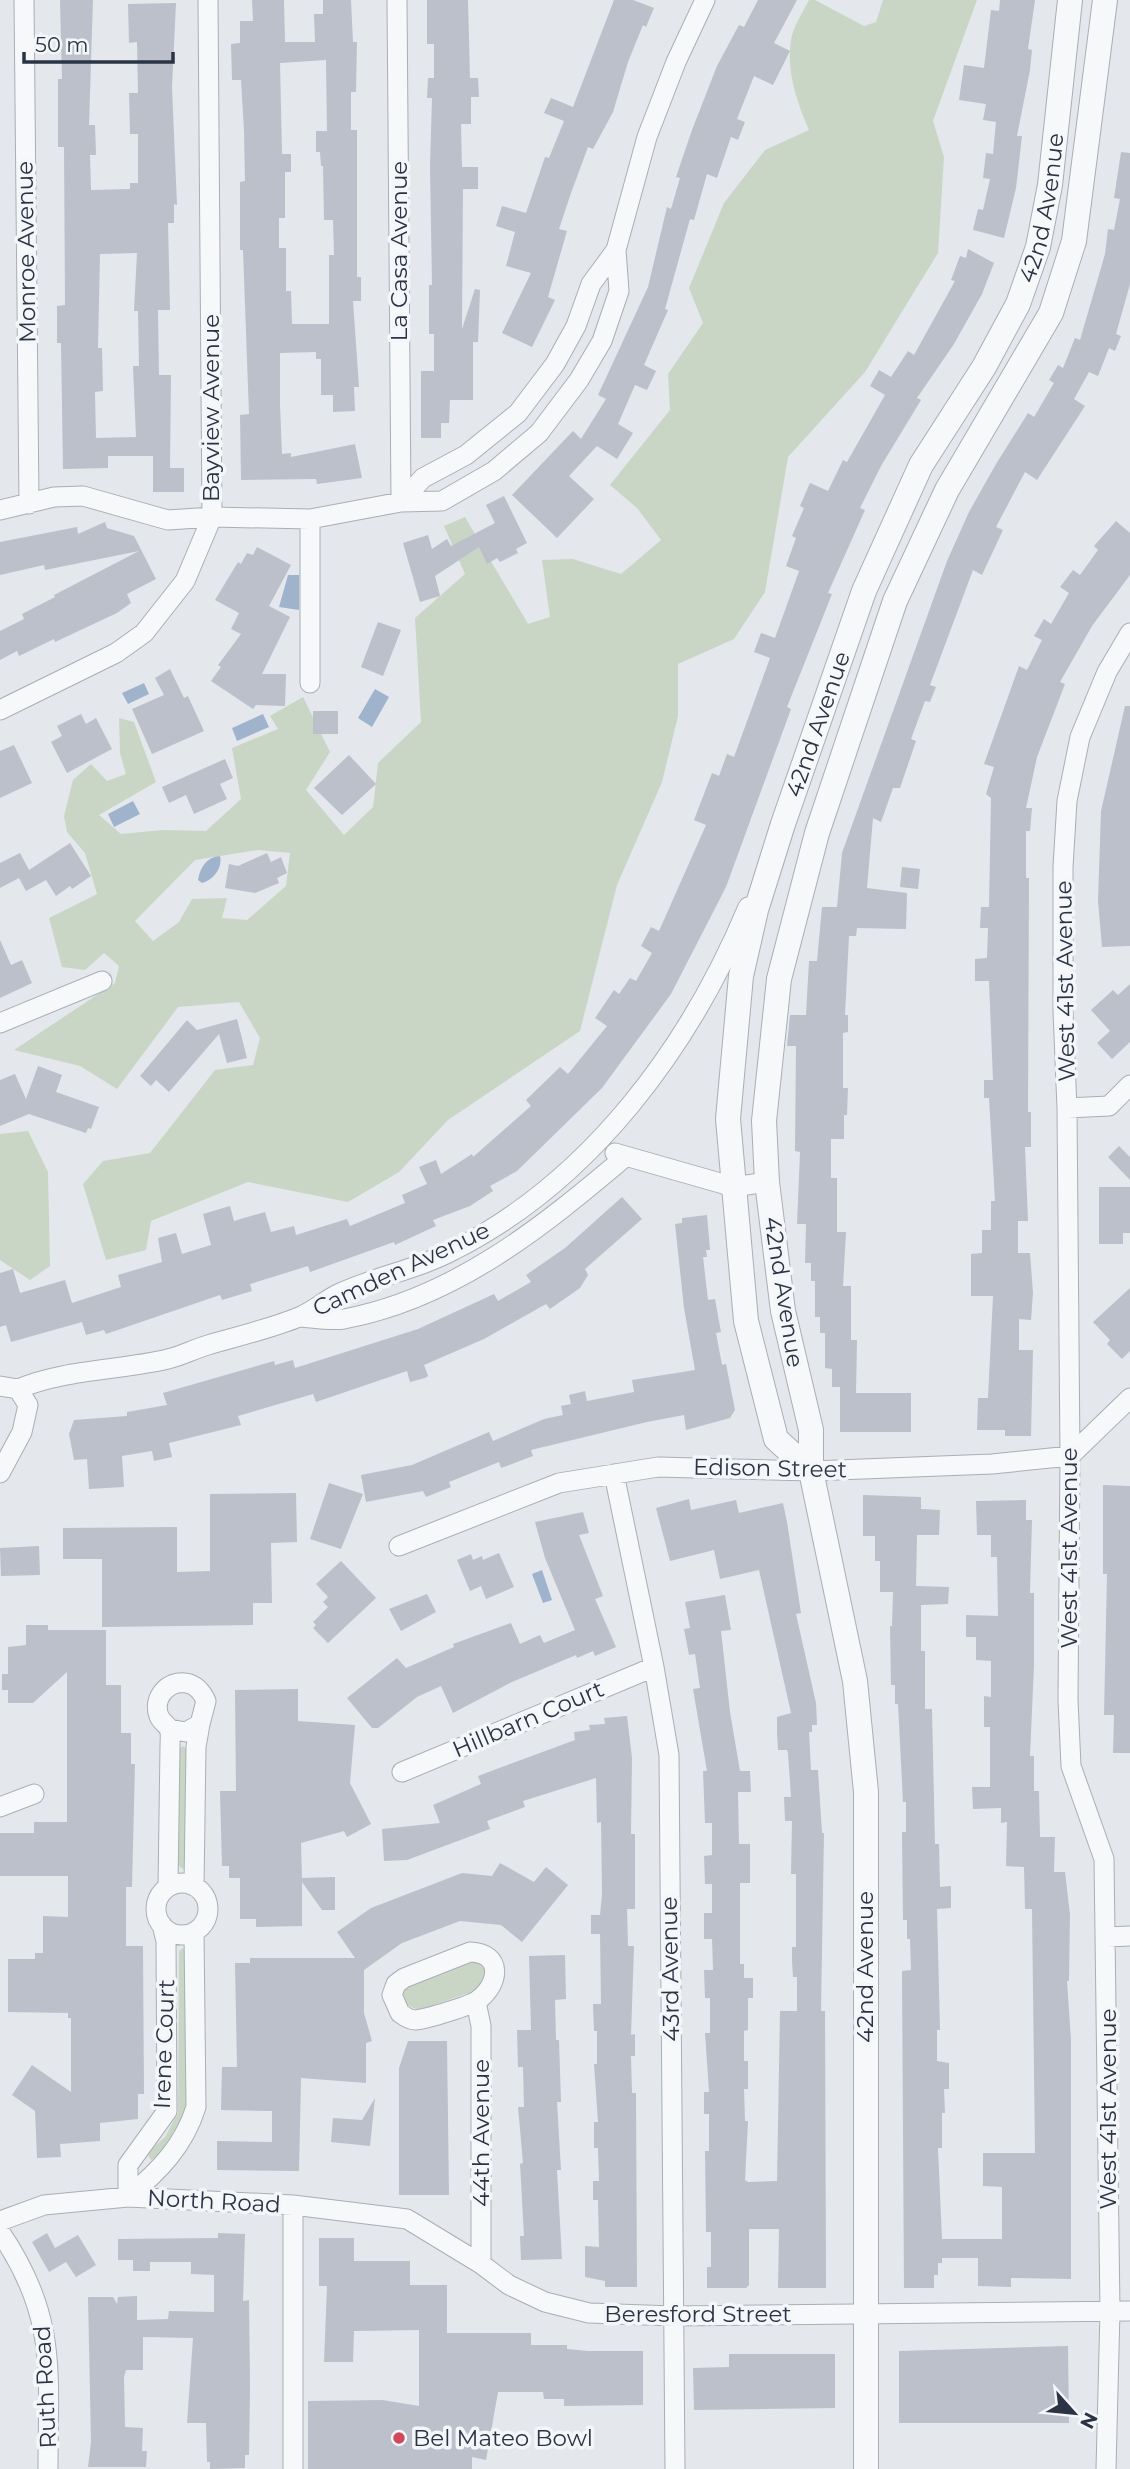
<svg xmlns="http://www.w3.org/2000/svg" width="1130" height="2469" font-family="Montserrat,sans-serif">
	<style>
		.green { fill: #c9d6c5; fill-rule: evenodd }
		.water { fill: #9fb4cc }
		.building { fill: #bbc0ca; fill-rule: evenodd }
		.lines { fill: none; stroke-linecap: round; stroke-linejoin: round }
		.minor-casing { stroke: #a9aeb7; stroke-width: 21 }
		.tertiary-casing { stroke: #a9aeb7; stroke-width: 26 }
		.minor { stroke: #f7f8fa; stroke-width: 19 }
		.tertiary { stroke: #f7f8fa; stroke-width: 24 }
		.poi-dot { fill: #d1495b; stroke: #f4f6f9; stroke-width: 2.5 }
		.labels { text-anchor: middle; stroke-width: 7; stroke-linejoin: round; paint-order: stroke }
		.street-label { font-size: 23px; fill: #2b3445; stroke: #f4f6f9 }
		.poi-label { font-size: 23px; fill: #2b3445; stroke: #f4f6f9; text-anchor: start }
	</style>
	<rect width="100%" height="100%" fill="#e4e7ec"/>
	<path class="green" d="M809 0H815L864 26 876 22 883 0H977L933 121 944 157 938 253 865 372 788 457 765 592 734 639 678 664V716L662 782 617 885 580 1031 448 1120 399 1172 348 1202 248 1182 151 1221 146 1250 106 1260 83 1184 103 1161 150 1153 215 1070 253 1065 260 1038 239 1002 178 1007 117 1089 80 1066 14 1050 115 983 119 966 104 953 85 970 62 967 49 918 97 894 85 853 67 832 64 816 73 780 91 764 107 781 126 774 120 753 119 718 134 722 156 782 99 815 121 834 163 830 206 831 241 799 232 748 278 729 270 716 303 697 330 752 306 790 344 835 373 807 378 763 421 722 415 618 465 574 444 526 465 517 528 624 550 617 542 560 573 559 621 574 661 540 637 508 610 485 670 410 668 374 703 323 689 288 724 203 765 150 809 130C797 102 786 71 791 40 793 27 803 12 809 0ZM258 850 290 853 286 886 247 920 222 918 227 898 192 899 179 922 153 941 135 921 195 860Z
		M28 1131 48 1172 50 1266 30 1280 0 1260V1134Z
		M183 1746 187 1749 186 1868 183 1869 178 1865V1749Z
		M185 1947 187 2116 164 2152 151 2160 147 2153 165 2137 178 2113 179 1951Z
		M470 1960 480 1961 489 1971 480 1989 419 2010 406 2005 402 1996 405 1987Z"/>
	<path class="water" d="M288 575H299V610L279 607Z
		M144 683 149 694 128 704 122 693Z
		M375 689 389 697 372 727 358 718Z
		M263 714 269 727 237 741 232 728Z
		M133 801 140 814 114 827 108 814Z
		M220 856C223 868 213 880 202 883L198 880C200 867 207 857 220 856Z
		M542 1570 552 1600 543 1603 532 1574Z"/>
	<path class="building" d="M60 0H93L89 125H95L96 155H90L91 190 130 189V183H138V134H130L129 93H138L137 42 129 43 128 4 176 3 172 87 177 205 174 204V223H168L170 310H158L159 375H171L170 468H184V492H153V456H108V468L63 469 61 343H57V306L65 305 64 147H58V79H62ZM137 253 134 311H138L139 366H133L136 437 96 438 95 392 103 391 102 348H98L100 254Z
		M252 0H284L285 42H315L314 14H323V0H351L353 42H357L356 92H351V130H357V277H361V301H353L359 387H354L355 411 333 412V395H321V359H316V352L280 353V405L282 454 291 453V457L355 444 362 478 317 484 316 479 241 480 240 415 249 414 243 250H240V182L245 181 244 130 241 80H232L231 44 240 43V21H253ZM326 60 327 131H316V152H320L321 166H323L324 220H333L334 255H329V324H292L291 291H286V248H279V218H285V172H291V154H282L280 63Z
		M427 0H468L470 78H478L479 97H471V124H461L462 167H478V189H463L462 329 475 289 480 290 478 342H473V400H450L449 423H441V438H421V371H434V334H429V285H432L430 166 432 98H427L428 78H434V44H427Z
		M614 0H633L654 8 646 27 643 25 628 62 613 112 593 149 588 147 571 193 559 229 567 231 548 297 555 300 532 347 502 333 531 273 506 266 515 232 496 226 502 206 526 213 545 157 549 158 564 121 544 113 551 98 573 107Z
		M758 0H797L774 43 790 51 773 85 754 76 737 119 745 122 738 140 731 137 717 178 707 174 694 220 690 219 665 309 668 310 644 365 656 371 647 390 635 385 618 424 633 433 617 459 597 446 569 476 594 499 557 538 512 495 573 431 581 439 606 399 598 395 648 287 667 207 671 209 680 178 676 177 692 130 717 66 739 25 744 27Z
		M1000 0H1035L1028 49 1032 50 1030 70 1017 136H1022L1016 188 1004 238 973 230 978 209 983 210 990 179 983 178 986 153 993 154 996 122 983 120 986 104 959 100 964 65 984 68 991 10 999 11Z
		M1121 152 1130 153V284L1116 334 1121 336 1115 351 1109 348 1098 376 1089 372 1074 399 1085 406 1037 480 1025 472 996 527 1003 530 982 575 973 570 930 685 936 687 930 702 925 701 911 739 916 741 900 788H893L881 822 873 818 867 888 907 893 906 929 857 928 856 936H849L845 1015H848V1032L843 1033V1088H848L847 1115H844V1139H831V1178H837V1232H846L843 1286H851V1340H857L856 1393H911V1432H840V1387H832V1369L825 1368V1333H820V1317H815V1281H811V1263H805L806 1224H797L800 1152 795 1151 796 1046H787L790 1015H806L809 961H817L822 907H837L842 853 947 561 969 512 996 464 1028 413 1034 417 1054 383 1049 380 1058 365 1063 368 1075 338 1080 340 1105 254 1108 229 1114 230 1120 199 1114 198Z
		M968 249 994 263 982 294 954 344 917 398 921 400 881 466 860 508 865 510 828 593 832 594 787 707 791 709 726 887 671 994 602 1088 517 1171 490 1186 493 1191 470 1206 433 1220 436 1226 395 1245 394 1242 310 1272 308 1266 250 1284 252 1291 222 1300 220 1295 106 1334 104 1330 86 1335 82 1322 11 1342 6 1325 0 1327V1273L13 1269 20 1293 65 1280 72 1303 121 1287 118 1275 162 1262 158 1238 176 1233 182 1254 211 1245 203 1214 230 1206 234 1221 265 1212 271 1232 294 1226 296 1235 347 1219 350 1226 405 1203 402 1195 427 1184 419 1167 436 1160 441 1174 472 1154 473 1157 531 1106 526 1100 560 1067 568 1074 607 1026 595 1018 614 990 619 994 630 978 636 981 652 953 641 946 651 927 659 931 706 825 694 820 712 773 719 776 727 754 734 757 770 658 754 652 761 633 775 638 799 571 786 566 796 538 792 536 804 508 800 506 810 483 828 491 843 460 847 462 885 395 870 386 879 370 891 377 908 351 914 355 955 281 951 280 960 256 966 258Z
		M504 496 527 543 516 549 518 553 500 562 497 558 487 564 479 547 435 576 440 596 420 602 403 543 428 535 432 549 447 539 451 546 495 523 486 505Z
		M1116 521 1130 533V575L1092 626 1060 682 1065 684 1037 757 1026 808H1032L1030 831H1026V878H1029L1028 1112H1031V1147H1025L1028 1221H1018V1253H1030L1033 1293 1031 1320 1019 1319V1350H1033L1031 1436H1005V1430H977L978 1398H988L993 1296H971V1254L982 1253V1230H991V1201H995L989 1098H984V1080H993L989 981H975V959L987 958 988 928H980L981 907H989L991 798 986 794 994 767 984 764 1019 666 1027 670 1042 640 1034 636 1044 619 1051 624 1069 593 1060 587 1073 570 1080 575 1098 550 1094 546Z
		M105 522 107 528 134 536 156 579 127 594 131 603 117 613 55 642 54 639 19 656 17 651 0 660V631L24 619 22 614 55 597 54 595 139 551 45 570 44 565 0 575V542L77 527 78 534Z
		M257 547 291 565 269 606 290 617 262 674H286L285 706 256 705 253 709 211 681 221 667 218 665 241 634 231 629 239 613 215 600 238 562 241 564 247 553 253 555Z
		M378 622 401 630 383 676 361 667Z
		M170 669 184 698 188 696 204 731 152 754 132 709 164 695 155 678Z
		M1125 706H1130V946L1102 947 1098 901 1101 811Z
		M313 711H338V734H313Z
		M81 714 86 724 96 718 112 749 67 773 51 742 62 736 57 726Z
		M14 745 32 783 0 798V751Z
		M349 755 376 784 342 815 314 788Z
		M225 759 233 778 220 784 227 799 194 814 186 795 169 803 162 787Z
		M70 843 91 876 72 889 70 886 56 896 46 880 26 891 19 878 0 888V863L20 853 29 870Z
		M267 853 271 862 281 857 287 873 277 878 279 883 255 893 225 888 229 864 238 866Z
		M902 867 920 869 918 889 900 887Z
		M0 940 11 965 22 960 32 983 0 998Z
		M1130 984V1042L1112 1059 1097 1043 1110 1031 1091 1010 1113 990 1118 995Z
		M237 1019 247 1058 227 1063 219 1034 169 1092 156 1080 151 1086 140 1076 187 1020 197 1030Z
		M38 1066 62 1075 56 1092 99 1107 91 1129 88 1128 86 1133 29 1114 0 1126V1080L15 1074 26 1099Z
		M1119 1146 1130 1157V1180L1108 1157Z
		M1099 1187H1130V1233H1123V1244H1099Z
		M622 1197 642 1219 585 1269 588 1275 580 1288 550 1309 546 1304 484 1339 424 1365 428 1376 425 1378 410 1382 407 1371 316 1402 313 1394 238 1416 241 1425 169 1443 172 1457 154 1461 152 1451 122 1456 124 1487 89 1489 87 1459 74 1460 69 1434 74 1420 127 1416V1412L167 1405 163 1393 274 1361 275 1365 293 1360 295 1368 418 1329 494 1294 498 1301 531 1282 526 1275 565 1248Z
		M707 1215 710 1250H706L707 1257H703L708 1300 715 1299 721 1332 716 1333 722 1365 726 1364 735 1410 730 1418 686 1430 684 1415 647 1422 531 1450 533 1456 501 1468 499 1462 449 1482 451 1487 426 1497 423 1491 366 1502 361 1475 412 1465 489 1432 493 1441 544 1419 563 1415 561 1406 571 1404 569 1395 585 1391 587 1401 634 1392 632 1380 695 1370 684 1308 675 1224 682 1223V1218Z
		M1130 1288V1351L1122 1359 1107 1344 1110 1340 1093 1322Z
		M329 1483 363 1494 341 1549 310 1539Z
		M1103 1485 1130 1486V1753H1113L1114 1715H1104L1107 1574H1103Z
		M296 1493 297 1542 271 1543 272 1603H253V1625L102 1627V1559H63V1528L177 1527V1572L210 1571V1494Z
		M863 1495 921 1497V1509L940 1510 939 1535H917L916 1586 949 1587 948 1604 921 1605V1651H925V1709H932L935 1844H939L940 1887 951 1886V1908L937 1909 940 2030H937V2061L949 2063V2089H944L945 2113H942V2148H938L942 2239H1002V2187L983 2186V2153H1035L1032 1909H1025L1024 1867 1006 1866 1007 1822 1001 1823V1808L973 1809 972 1787H990V1727H984V1696L991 1697V1661L976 1660V1637H966V1615L998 1616 997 1557H991V1535H977L976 1501 1026 1500V1520H1032L1030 1593H1034V1665L1030 1756H1034V1791H1039L1040 1837H1055L1054 1872H1065L1070 1915 1069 1981H1067L1071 2040V2279L1011 2278V2287L978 2286V2258H942V2263H938V2275H934V2288H904L902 1971 911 1970 910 1939H907V1920H903L902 1832H906V1802H903L898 1704H895V1685H891L890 1626H892L893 1592H880V1561H875V1536H863Z
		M689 1499 691 1510 736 1500 739 1513 783 1503 787 1522 801 1613 796 1614 816 1703 817 1725H812V1732H809L811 1770H818L822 1833H824L821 2011H825L826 2288H778L779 2229H749V2285L746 2288H707V2267H711V2232H706L705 2151H709V2114H704V2092H709L705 2033H710V1998H705L704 1970H713L712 1939H704V1913H712V1884H705L704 1856 712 1855V1823H705L703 1771H707L693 1689 700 1688 695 1654 689 1655 684 1629 690 1628 685 1602 725 1595 731 1630 721 1631 730 1712 740 1771H750L751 1792H738L739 1844H750V1883H740V1964H744V1978H753V1998H748V2030L744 2031V2061H748V2089H744L745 2121H748L745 2180 748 2182 777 2181 780 2011H797V1977H793L792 1962V1947H796V1874H791L792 1821H785L784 1797H791L788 1753 787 1750H778L777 1734V1717L791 1713 759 1570 720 1579 714 1550 670 1561 656 1508Z
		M583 1512 589 1533 579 1535 603 1596 595 1599 616 1647 595 1656 593 1651 577 1658 576 1655 512 1682 453 1713 441 1686 417 1697 378 1728H372L347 1698 397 1658 406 1668 454 1647 453 1644 511 1623 520 1644 540 1635 544 1643 575 1630 545 1558 535 1522Z
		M39 1546 40 1575 1 1576 0 1548Z
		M499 1553 514 1587 486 1599 481 1586 470 1591 457 1560 471 1554 473 1560 482 1556 483 1560Z
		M341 1561 376 1598 328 1643 313 1628 316 1625 313 1622 328 1607 323 1602 328 1597 316 1584Z
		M427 1594 436 1612 401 1631 389 1609Z
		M26 1625H48V1630H106V1685H121V1733H131V1764H135L132 1887H126V1946H143L144 2094H138V2119L100 2123V2141L60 2144 61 2157 37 2158 35 2111 12 2095 32 2065 71 2092V2018H68V2013L8 2012V1959H35V1953H43V1916L68 1917V1876H0V1833H34V1822H67V1672L33 1703H8V1690H2V1674H8V1647L26 1645Z
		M298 1689V1721L355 1725 350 1783 371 1824 347 1837 344 1831 301 1843 302 1878 335 1877V1910H322L302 1882V1926L256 1927V1919H240V1878H229V1866H222L220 1791H236L235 1690Z
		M627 1716 632 1758 631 1834H635V1909H627L628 1946H634L631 2035 635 2034V2056H631L632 2093H636L637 2287H605V2281L585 2277V2246L599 2247 598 2200H593V2181H599L598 2148H594V2122H598L594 2064H597V2031H594L593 2004H601L600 1934H591V1915H600L602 1894 601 1822 597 1823 596 1778 523 1801 525 1807 487 1821 490 1829 407 1860 384 1861 382 1829 440 1823 433 1805 481 1784 478 1776 575 1740 574 1732 590 1730 589 1725 605 1724 604 1718Z
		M500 1863 534 1882 546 1867 568 1885 522 1942 501 1925 460 1921 402 1943 364 1970V2013L372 2041 366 2043V2083L301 2078 299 2171 217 2170V2141L272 2142V2111L221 2110 222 2067H237L235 1963H250V1958H355L337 1932 371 1908 462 1873 492 1876Z
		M565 1955 566 1999 555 2000 556 2040H559L561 2102H557L561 2170H557L562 2259 521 2260 520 2236H524L520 2164 523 2163 518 2107H524L523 2067H518L517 2030H531L529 1956Z
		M408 2041H447L449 2195H399V2068Z
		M375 2098 370 2146 331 2142 333 2118 362 2120Z
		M47 2233 55 2248 78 2235 96 2265 76 2277 66 2262 49 2272 32 2242Z
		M218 2233 245 2234 243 2301 249 2300 250 2386 249 2455H245V2468L210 2469V2462H207L206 2423H187L193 2338 143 2337V2370H126L124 2377 125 2427 143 2428 142 2451H147L146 2467H88L91 2442 88 2297H113L117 2304 118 2297 137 2296V2320L168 2319 169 2311 214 2312V2275L191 2274V2262H150V2271H133V2260H118V2239L218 2238Z
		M319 2238H354V2261H410V2285H447V2333H531V2345H567V2349L588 2351H643V2405L564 2406V2399H544L543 2392H498L486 2460 472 2457V2469H308V2401L382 2400 419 2406V2330L354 2331 353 2362H324L327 2286H319Z
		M1068 2346 1069 2423H899V2351Z
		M729 2354H835V2408L694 2410 693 2368 729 2367Z"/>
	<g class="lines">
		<g class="minor-casing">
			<path id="minor" d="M24 0 29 504
				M397 0 401 502
				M401 502 423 478 466 455 518 413 555 364 576 326 591 284 616 250
				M0 510 54 497 83 496 168 520 212 517 310 519 401 502 442 501 494 471 539 433 579 380 602 341 619 291 616 250 647 137 676 62 705 0
				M310 683V519
				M0 710 116 653 144 633 185 581 212 517 208 0
				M0 1023 102 981
				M1067 1108 1109 1106 1130 1085
				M615 1153 734 1187 767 1182
				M301 1317C314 1318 331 1321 344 1319 455 1298 542 1227 625 1157
				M0 1386 18 1389 28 1405 22 1432 0 1473
				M18 1389C66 1369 117 1371 168 1359 181 1356 194 1349 208 1345 238 1336 270 1329 299 1317 312 1312 323 1302 336 1295 372 1277 417 1270 454 1250 592 1180 690 1046 748 907
				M614 1474 654 1667 669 1755 675 2469
				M399 1546 559 1483 658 1467 811 1471 992 1464 1070 1456 1130 1398
				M402 1772 654 1667
				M0 1807 34 1794
				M156 1909a26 26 0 1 1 52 0a26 26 0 1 1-52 0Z
				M194 1886 196 1747 200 1724
				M168 1887 170 1746C170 1742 171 1733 169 1729 167 1724 161 1722 159 1716 152 1698 168 1680 186 1683 197 1685 202 1692 206 1701L200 1724 186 1732 169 1729
				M162 1925 166 1941 167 2111 128 2165V2197C159 2171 184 2146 196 2107L194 1932
				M1107 1937 1130 1936
				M470 1952C503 1953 500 1984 478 2000 470 2006 426 2019 415 2020 409 2020 404 2016 400 2013L392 1995 396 1984 404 1978Z
				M476 2002 481 2026V2264
				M293 2205V2469
				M0 2221 44 2205 128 2197 293 2205 407 2219 481 2264 509 2285 545 2302 589 2313 674 2316 1130 2311
				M0 2232C58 2317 48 2372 48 2469
				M1106 2469 1110 2311 1104 1859 1071 1766 1068 1700 1070 1456 1067 1108 1063 1011V867L1067 801 1080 737 1107 672 1130 633"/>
		</g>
		<g class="tertiary-casing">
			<g id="tertiary">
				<path id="s1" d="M811 1471 776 1439 746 1321 728 1119 741 976 756 910 783 824 864 591 921 465 984 367 1018 304 1038 247 1050 185 1070 0"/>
				<path d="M866 2469V1792L855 1681 811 1471V1430L783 1311 767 1182 764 1121 779 979 817 833 895 601 947 490 1051 313 1074 241 1105 0"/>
			</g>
		</g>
		<use href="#minor" class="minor"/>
		<use href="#tertiary" class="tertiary"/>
	</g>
	<circle class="poi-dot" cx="399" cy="2438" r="7"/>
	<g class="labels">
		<g class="street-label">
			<text dy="8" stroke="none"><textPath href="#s1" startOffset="1346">42nd Avenue</textPath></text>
			<text transform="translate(399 251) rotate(-90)" y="8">La Casa Avenue</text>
			<text transform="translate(26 252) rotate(-91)" y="8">Monroe Avenue</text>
			<text transform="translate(211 408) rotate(-90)" y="8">Bayview Avenue</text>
			<text dy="8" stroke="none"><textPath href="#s1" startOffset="779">42nd Avenue</textPath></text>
			<text transform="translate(1065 981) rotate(-91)" y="8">West 41st Avenue</text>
			<text transform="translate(401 1269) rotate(-25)" y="8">Camden Avenue</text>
			<text transform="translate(784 1292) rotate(81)" y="8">42nd Avenue</text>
			<text transform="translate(770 1468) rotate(1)" y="8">Edison Street</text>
			<text transform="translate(1069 1548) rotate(-90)" y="8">West 41st Avenue</text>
			<text transform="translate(528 1719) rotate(-23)" y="8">Hillbarn Court</text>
			<text transform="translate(865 1967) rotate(-90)" y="8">42nd Avenue</text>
			<text transform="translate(670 1969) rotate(-91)" y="8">43rd Avenue</text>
			<text transform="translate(164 2044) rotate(-88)" y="8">Irene Court</text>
			<text transform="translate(1108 2109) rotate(-90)" y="8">West 41st Avenue</text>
			<text transform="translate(481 2133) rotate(-90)" y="8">44th Avenue</text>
			<text transform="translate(214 2201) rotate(3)" y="8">North Road</text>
			<text x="698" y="2322">Beresford Street</text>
			<text transform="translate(45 2387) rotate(-93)" y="8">Ruth Road</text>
		</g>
		<g class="poi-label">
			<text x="413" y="2446">Bel Mateo Bowl</text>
		</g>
	</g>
	<g transform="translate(1074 2413) rotate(117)" stroke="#f4f6f9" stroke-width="5" paint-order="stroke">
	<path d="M0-5L12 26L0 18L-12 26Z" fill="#2b3445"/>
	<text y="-10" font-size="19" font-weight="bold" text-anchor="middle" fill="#2b3445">N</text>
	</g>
	<path d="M24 52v10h149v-10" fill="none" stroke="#2b3445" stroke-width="3.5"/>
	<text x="35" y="52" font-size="21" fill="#2b3445" stroke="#f4f6f9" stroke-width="5" paint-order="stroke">50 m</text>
</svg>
